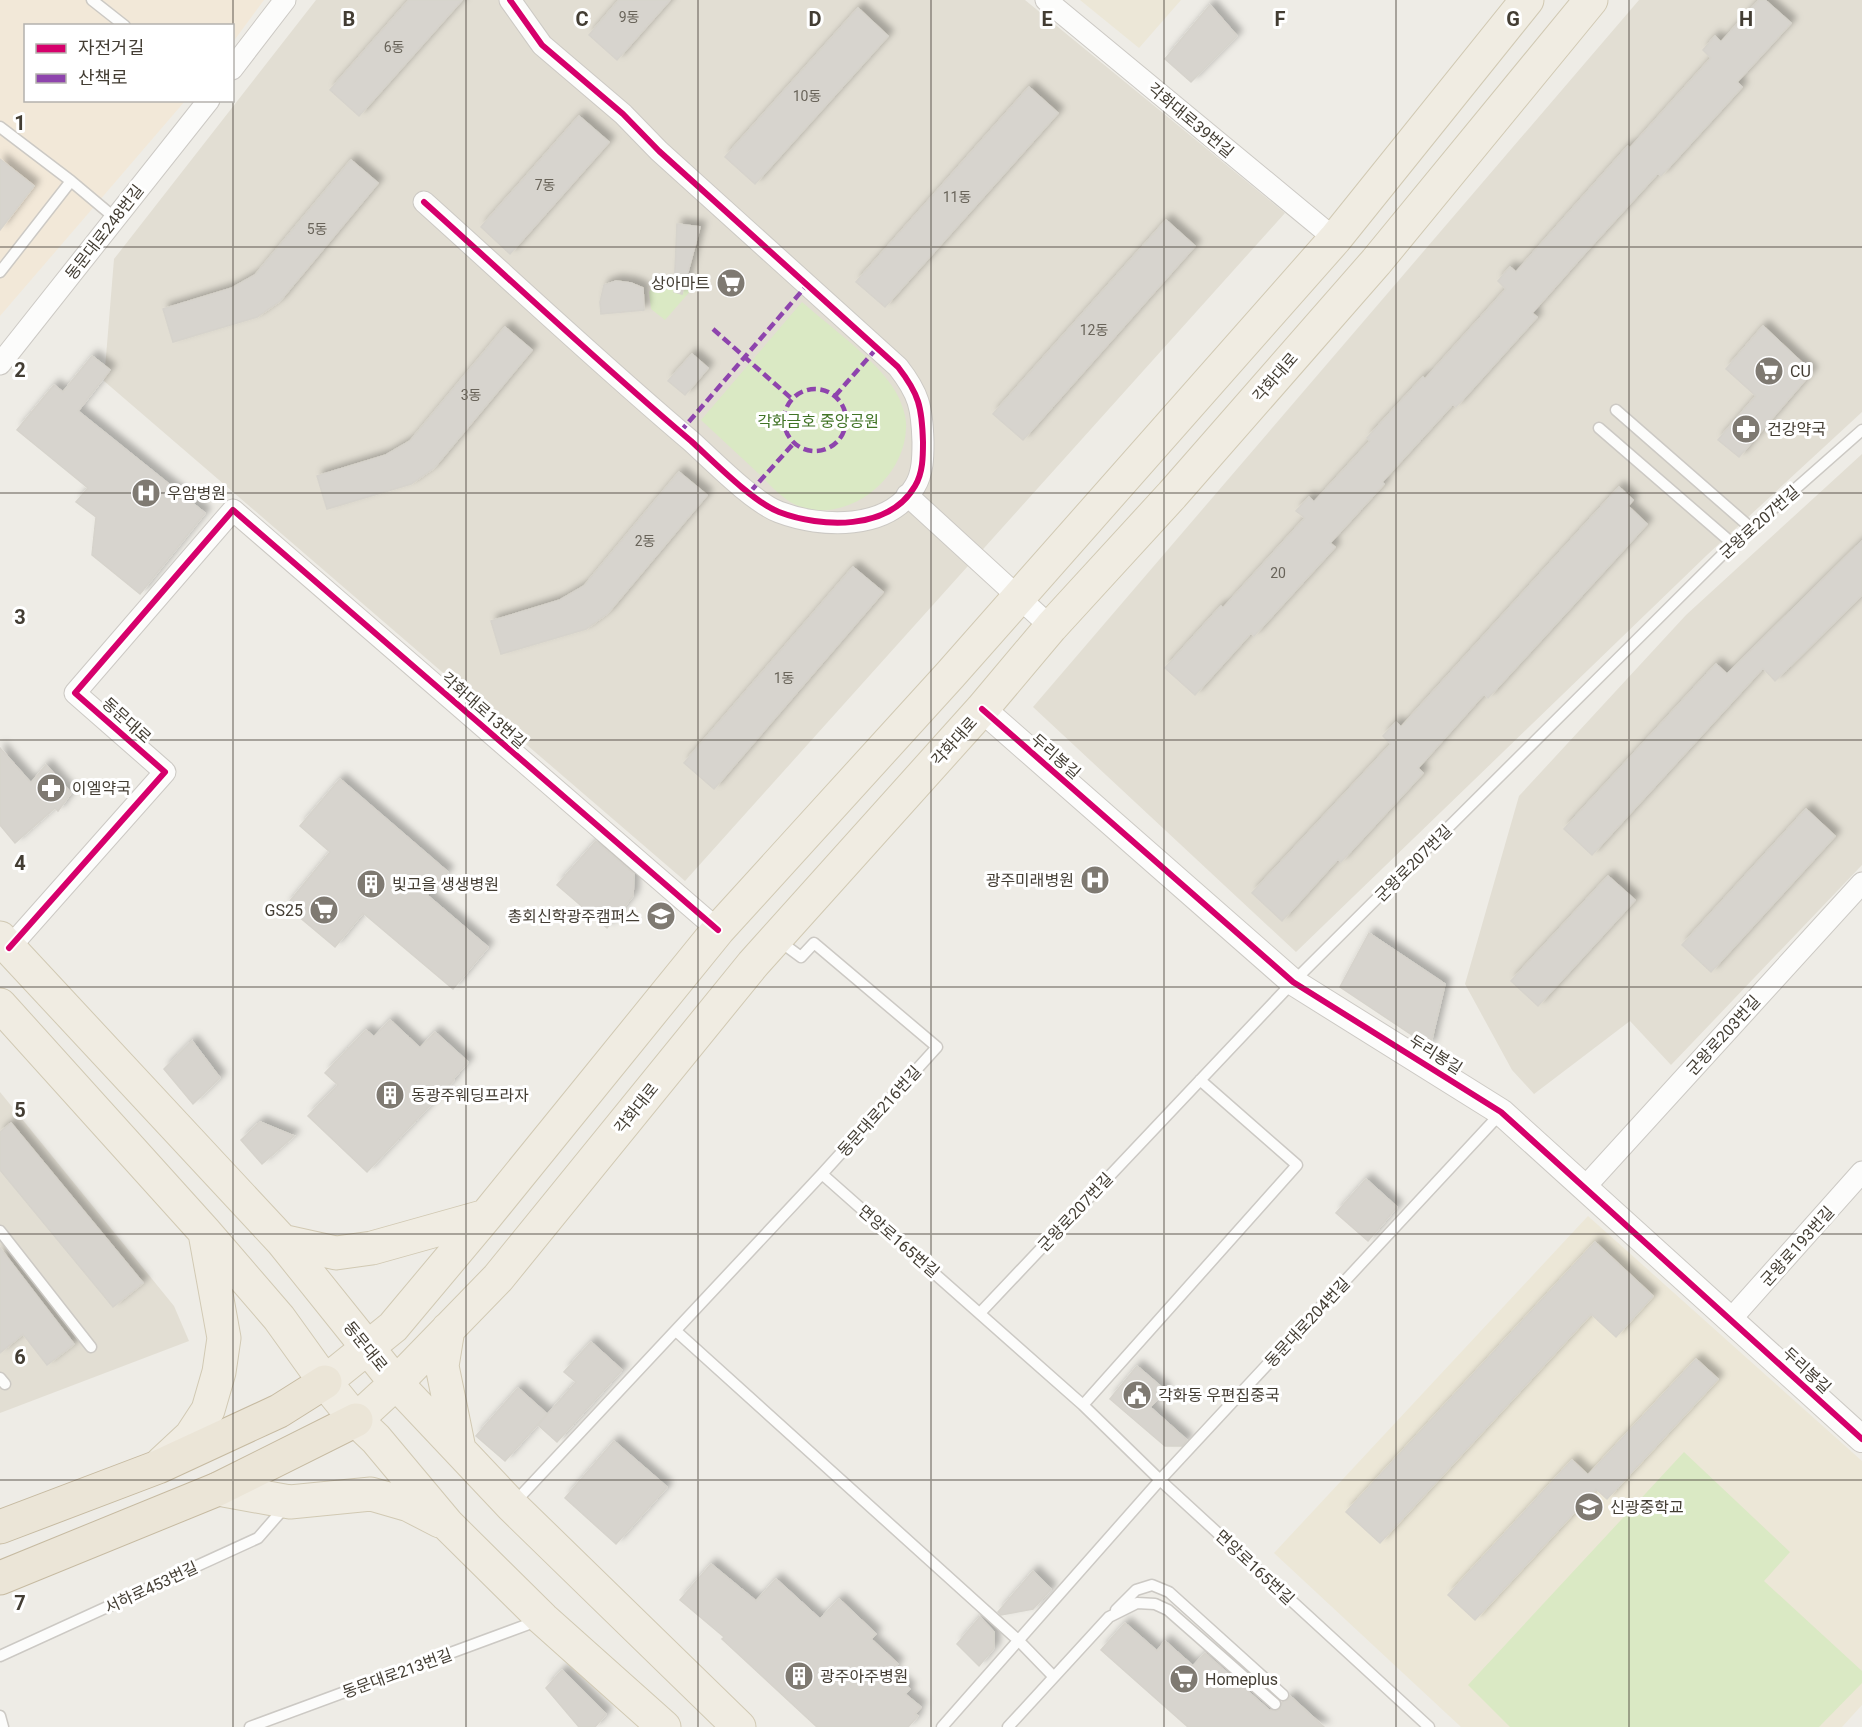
<svg xmlns="http://www.w3.org/2000/svg" width="1862" height="1727" font-family="Roboto,'Noto Sans KR',sans-serif">
	<style>
		.residential { fill: #e2ded3 }
		.commercial { fill: #f2e8d8 }
		.education { fill: #ece7d7 }
		.green { fill: #dae9c4 }
		.building { fill: #d7d4ce; stroke: #d6d3cc; stroke-width: 1.5; filter: url(#shadow) }
		.lines { fill: none; stroke-linecap: round; stroke-linejoin: round }
		.service-casing { stroke: #ccc9c4; stroke-width: 13 }
		.minor-casing { stroke: #ccc9c4; stroke-width: 23 }
		.tertiary-casing { stroke: #ccc9c4; stroke-width: 28 }
		.primary-casing { stroke: #d1c9b3; stroke-width: 35 }
		.motorway-casing { stroke: #c6baa1; stroke-width: 35 }
		.service { stroke: #fcfcfb; stroke-width: 10 }
		.minor { stroke: #fcfcfb; stroke-width: 21 }
		.tertiary { stroke: #fcfcfb; stroke-width: 26 }
		.primary { stroke: #f0ece2; stroke-width: 33 }
		.motorway { stroke: #ebe5d7; stroke-width: 33 }
		.quiet { stroke: #8e44ad; stroke-width: 4.5; stroke-dasharray: 9 4.5; stroke-linecap: butt }
		.cycleway-casing { stroke: #fff; stroke-width: 10 }
		.cycleway { stroke: #d6006c; stroke-width: 6 }
		.grid { fill: none; stroke: #433d33; stroke-width: 1.5; stroke-opacity: 0.55 }
		.labels { text-anchor: middle; stroke-width: 6; stroke-linejoin: round; paint-order: stroke }
		.number-label { font-size: 14px; fill: #69645a }
		.street-label { font-size: 16px; fill: #433d33; stroke: #fff }
		.poi-label { font-size: 16px; fill: #433d33; stroke: #fff; text-anchor: start }
		.park-label { font-size: 16px; fill: #417426; stroke: #fff }
		.grid-label { font-size: 20px; text-anchor: middle; font-weight: bold; fill: #433d33; stroke: #fff; stroke-width: 6; stroke-linejoin: round; paint-order: stroke }
	</style>
	<defs>
		<filter id="shadow"><feDropShadow dx="5.5" dy="-5.5" stdDeviation="3" flood-color="#0004"/></filter>
	</defs>
	<rect width="100%" height="100%" fill="#eeece6"/>
	<path class="residential" d="M316 0H1025L1285 213 685 881 104 381 114 259Z
		M1639 0H1862V412L1707 555 1296 952 1033 707Z
		M1862 454V865L1671 1065 1630 1021 1534 1094 1512 1070 1465 984 1519 796 1686 615Z
		M0 1092 174 1306 189 1341 0 1413Z"/>
	<path class="commercial" d="M0 0H264L233 42 232 26H26V100L185 101 0 316Z"/>
	<path class="education" d="M1080 0H1181L1139 48Z
		M1588 1216 1862 1461V1705L1842 1727H1461L1274 1553Z"/>
	<path class="green" d="M679 275 693 288 665 320 651 309 649 292 660 276Z
		M802 302C830 327 885 366 899 398 903 408 907 418 906 429 904 480 846 526 796 505 781 498 769 484 758 473 739 455 720 438 701 420Z
		M1684 1452 1790 1552 1764 1581 1862 1671V1683L1819 1727H1510L1468 1685Z"/>
	<path class="building" d="M409 0H462L359 116 330 90Z
		M619 0H670L617 60 589 35Z
		M1759 0H1765L1791 23 1737 82 1742 87 1661 176 1658 173 1585 253 1532 313 1537 317 1456 407 1453 404 1382 482 1384 484 1330 543 1335 547 1254 636 1251 633 1195 695 1165 668 1221 606 1223 608 1305 518 1296 511 1309 497 1314 502 1370 441 1367 438 1423 377 1425 379 1506 289 1498 281 1510 267 1516 272 1628 146 1630 148 1711 58 1703 50 1715 36 1721 42Z
		M1210 5 1237 36 1191 82 1165 59Z
		M858 8 888 36 755 184 725 157Z
		M1029 87 1058 113 885 307 856 282Z
		M579 116 609 142 510 254 481 227Z
		M0 159 34 186 0 230Z
		M351 160 378 183 280 301 257 317 173 342 163 309 232 288 255 275Z
		M1166 220 1195 246 1023 440 993 414Z
		M677 224 700 227 682 294 674 292Z
		M616 281 631 283 643 288 644 310 601 314 600 302 604 285Z
		M1763 326 1812 372 1739 457 1718 440 1756 396 1726 369Z
		M505 327 532 350 434 468 411 484 327 509 317 476 386 455 410 441Z
		M692 354 708 368 685 395 668 381Z
		M92 356 110 370 78 411 205 513 140 594 92 555 96 517 76 502 88 488 17 430 54 385 63 392Z
		M679 472 707 495 608 613 586 629 501 654 491 621 560 600 584 586Z
		M1619 487 1633 500 1628 506 1647 524 1488 698 1484 694 1418 768 1423 773 1341 862 1338 859 1282 921 1252 893 1391 744 1383 736 1396 722 1401 727Z
		M1862 541V595L1775 681 1763 668 1592 855 1564 829 1716 664 1727 674Z
		M853 567 883 592 714 789 684 763Z
		M0 748 31 783 46 765 71 793 58 811 55 808 15 843 0 825Z
		M340 779 448 872 427 895 488 947 453 989 363 913 335 947 286 906 330 852 300 826Z
		M1806 809 1835 836 1711 972 1682 945Z
		M596 841 634 874 633 896 607 928 557 885Z
		M1608 876 1635 900 1538 1006 1511 981Z
		M1369 933 1445 984 1430 1047 1340 987Z
		M390 1020 420 1048 435 1032 468 1062 453 1079 454 1080 367 1172 308 1116 338 1085 325 1073 366 1030 374 1037Z
		M192 1041 220 1078 193 1104 164 1069Z
		M260 1122 294 1136 262 1164 241 1140Z
		M11 1123 143 1283 113 1307 0 1170V1132Z
		M1366 1179 1397 1207 1368 1241 1336 1213Z
		M1595 1242 1653 1296 1616 1337 1591 1314 1380 1543 1346 1512Z
		M0 1248 74 1344 47 1365 23 1334 0 1353Z
		M591 1342 622 1370 557 1442 538 1425 576 1382 564 1372Z
		M1696 1359 1718 1379 1607 1499 1596 1489 1475 1620 1448 1595 1572 1460 1588 1475Z
		M1137 1366 1166 1391 1150 1407 1187 1440 1182 1446H1165L1110 1399Z
		M518 1388 547 1414 505 1461 476 1436Z
		M614 1441 667 1487 616 1544 565 1498Z
		M711 1564 756 1601 776 1579 820 1619 839 1599 876 1634 871 1639 898 1664 891 1672 910 1689 905 1694 921 1707 915 1714 918 1716 908 1727H817L722 1639 724 1637 680 1600Z
		M1033 1571 1051 1589 1033 1609 1001 1615 998 1612Z
		M980 1617 994 1632V1648L979 1666 957 1644Z
		M1125 1623 1157 1651 1165 1641 1193 1666 1205 1653 1269 1710 1277 1711 1280 1709 1282 1702 1288 1700 1290 1696 1324 1727H1188L1101 1650Z
		M562 1670 606 1714 595 1727H579L546 1688Z"/>
	<g class="lines">
		<g class="service-casing">
			<path id="service" d="M92 0 125 26
				M0 127 71 181 115 218
				M0 272 71 181
				M1616 410 1751 528
				M1599 428 1733 544
				M822 1174 1083 1405 1160 1480 1429 1727
				M0 1231 91 1347
				M980 1313 1293 982 1733 544 1862 430
				M676 1331 1018 1640 1054 1677
				M0 1378 5 1384
				M1083 1405 1297 1165 1200 1080
				M514 1503 822 1174 937 1047 814 943 801 957 778 940
				M1116 1610 1136 1590 1152 1585 1169 1592 1283 1695
				M0 1656 258 1538 285 1507
				M0 1716 3 1727
				M250 1727 537 1621
				M942 1727 1160 1480 1501 1113
				M1008 1727 1109 1617 1137 1603 1155 1604 1168 1610 1275 1704"/>
		</g>
		<g class="minor-casing">
			<path id="minor" d="M1046 0 1335 239
				M232 69 285 0
				M424 202C513 282 600 364 691 441 713 461 753 502 779 512 821 528 889 531 915 486 923 473 923 456 923 442 922 407 919 394 898 367L659 151 623 114 542 45 510 0
				M0 364 209 100
				M907 495 1051 627
				M9 948 165 772 75 693 233 510 718 930
				M1585 1187 1862 883
				M1731 1319 1862 1172"/>
		</g>
		<g class="tertiary-casing">
			<path id="tertiary" d="M982 709 1293 982 1501 1112 1862 1439"/>
		</g>
		<g class="primary-casing">
			<path id="primary" d="M0 938 282 1241 396 1383 512 1506 739 1727
				M0 1005 204 1231 279 1318 325 1382 356 1420 376 1439 448 1525 543 1619 664 1727
				M282 1241 336 1253 372 1248 486 1216
				M448 1329 442 1366 459 1449
				M325 1382 393 1327 486 1216 718 930 950 675 1335 239 1527 0
				M356 1420 396 1383 498 1278 753 964 982 709 1051 627 1172 495 1376 262 1591 0
				M162 1463 191 1436 208 1410 219 1372 224 1338 205 1233
				M218 1489 290 1502 371 1494 409 1505 440 1521"/>
		</g>
		<g class="motorway-casing">
			<path id="motorway" d="M0 1527 158 1467 279 1411 325 1382
				M0 1578 218 1489 356 1420"/>
		</g>
		<use href="#service" class="service"/>
		<use href="#minor" class="minor"/>
		<use href="#tertiary" class="tertiary"/>
		<use href="#primary" class="primary"/>
		<use href="#motorway" class="motorway"/>
		<path class="quiet" d="M713 329 792 399
			M784 420a31 31 0 1 1 62 0a31 31 0 1 1-62 0Z
			M835 396 877 348
			M680 432 807 285
			M750 492 794 443"/>
		<g class="cycleway-casing">
			<path id="cycleway" d="M424 202C513 282 600 364 691 441 713 461 753 502 779 512 821 528 889 531 915 486 923 473 923 456 923 442 922 407 919 394 898 367L659 151 623 114 542 45 510 0
				M982 709 1293 982 1501 1112 1862 1439
				M9 948 165 772 75 693 233 510 718 930"/>
		</g>
		<use href="#cycleway" class="cycleway"/>
	</g>
	<path class="grid" d="M233 0V1727M466 0V1727M698 0V1727M931 0V1727M1164 0V1727M1396 0V1727M1629 0V1727M0 247H1862M0 493H1862M0 740H1862M0 987H1862M0 1234H1862M0 1480H1862"/>
	<defs>
		<g id="supermarket-disc" transform="scale(1.5)"><circle r="9.5" fill="#7f7a72" stroke="#fff"/><path d="M-6-5.5h2.5l.6 2H6L4.5 2H-2.5L-4.4-4H-6ZM-1.5 3.2a1.3 1.3 0 1 0 .1 0ZM3 3.2a1.3 1.3 0 1 0 .1 0Z" fill="#fff"/></g>
		<g id="pharmacy-disc" transform="scale(1.5)"><circle r="9.5" fill="#7f7a72" stroke="#fff"/><path d="M-2-6h4v4h4v4h-4v4h-4v-4h-4v-4h4Z" fill="#fff"/></g>
		<g id="hospital-disc" transform="scale(1.5)"><circle r="9.5" fill="#7f7a72" stroke="#fff"/><path d="M-5-5h3v3.5h4V-5h3V5h-3V1.5h-4V5h-3Z" fill="#fff"/></g>
		<g id="building-disc" transform="scale(1.5)"><circle r="9.5" fill="#7f7a72" stroke="#fff"/><path d="M-4-6H4V6H1V3H-1V6H-4ZM-2.5-4.3h1.7v1.8h-1.7ZM.8-4.3h1.7v1.8H.8ZM-2.5-1h1.7V.8h-1.7ZM.8-1h1.7V.8H.8Z" fill="#fff"/></g>
		<g id="school-disc" transform="scale(1.5)"><circle r="9.5" fill="#7f7a72" stroke="#fff"/><path d="M0-5L7-2L0 1L-7-2ZM-4 1L0 2.5L4 1V4Q0 6-4 4Z" fill="#fff"/></g>
		<g id="civic-disc" transform="scale(1.5)"><circle r="9.5" fill="#7f7a72" stroke="#fff"/><path d="M-.6-6.5H3V-4.5H.6V-3L4-1V1h2V6H-6V1h2V-1L-.6-3ZM-1.2 2.5V6h2.4V2.5Z" fill="#fff"/></g>
	</defs>
	<g fill-rule="evenodd">
		<use href="#supermarket-disc" x="731" y="283"/>
		<use href="#supermarket-disc" x="1769" y="371"/>
		<use href="#pharmacy-disc" x="1746" y="429"/>
		<use href="#hospital-disc" x="146" y="493"/>
		<use href="#pharmacy-disc" x="51" y="788"/>
		<use href="#hospital-disc" x="1095" y="880"/>
		<use href="#building-disc" x="371" y="884"/>
		<use href="#supermarket-disc" x="324" y="910"/>
		<use href="#school-disc" x="661" y="916"/>
		<use href="#building-disc" x="390" y="1095"/>
		<use href="#civic-disc" x="1137" y="1395"/>
		<use href="#school-disc" x="1589" y="1507"/>
		<use href="#building-disc" x="799" y="1676"/>
		<use href="#supermarket-disc" x="1184" y="1679"/>
	</g>
	<g class="labels">
		<g class="number-label">
			<text x="629" y="22">9동</text>
			<text x="394" y="52">6동</text>
			<text x="807" y="101">10동</text>
			<text x="545" y="190">7동</text>
			<text x="957" y="202">11동</text>
			<text x="317" y="234">5동</text>
			<text x="1094" y="335">12동</text>
			<text x="471" y="400">3동</text>
			<text x="645" y="546">2동</text>
			<text x="1278" y="578">20</text>
			<text x="784" y="683">1동</text>
		</g>
		<g class="street-label">
			<text transform="translate(1191 120) rotate(40)" y="6">각화대로39번길</text>
			<text transform="translate(104 232) rotate(-52)" y="6">동문대로248번길</text>
			<text transform="translate(1275 377) rotate(-49)" y="6">각화대로</text>
			<text transform="translate(1759 522) rotate(-42)" y="6">군왕로207번길</text>
			<text transform="translate(484 710) rotate(41)" y="6">각화대로13번길</text>
			<text transform="translate(127 720) rotate(42)" y="6">동문대로</text>
			<text transform="translate(954 741) rotate(-48)" y="6">각화대로</text>
			<text transform="translate(1056 756) rotate(41)" y="6">두리봉길</text>
			<text transform="translate(1413 863) rotate(-45)" y="6">군왕로207번길</text>
			<text transform="translate(1723 1035) rotate(-48)" y="6">군왕로203번길</text>
			<text transform="translate(1436 1054) rotate(32)" y="6">두리봉길</text>
			<text transform="translate(636 1108) rotate(-51)" y="6">각화대로</text>
			<text transform="translate(879 1111) rotate(-48)" y="6">동문대로216번길</text>
			<text transform="translate(1075 1212) rotate(-47)" y="6">군왕로207번길</text>
			<text transform="translate(899 1241) rotate(41)" y="6">면앙로165번길</text>
			<text transform="translate(1797 1246) rotate(-48)" y="6">군왕로193번길</text>
			<text transform="translate(1307 1322) rotate(-47)" y="6">동문대로204번길</text>
			<text transform="translate(366 1346) rotate(51)" y="6">동문대로</text>
			<text transform="translate(1807 1370) rotate(43)" y="6">두리봉길</text>
			<text transform="translate(1255 1567) rotate(43)" y="6">면앙로165번길</text>
			<text transform="translate(151 1587) rotate(-25)" y="6">서하로453번길</text>
			<text transform="translate(397 1673) rotate(-20)" y="6">동문대로213번길</text>
		</g>
		<g class="poi-label">
			<text x="710" y="289" text-anchor="end">상아마트</text>
			<text x="1790" y="377">CU</text>
			<text x="1767" y="435">건강약국</text>
			<text x="167" y="499">우암병원</text>
			<text x="72" y="794">이엘약국</text>
			<text x="1074" y="886" text-anchor="end">광주미래병원</text>
			<text x="392" y="890">빛고을 생생병원</text>
			<text x="303" y="916" text-anchor="end">GS25</text>
			<text x="640" y="922" text-anchor="end">총회신학광주캠퍼스</text>
			<text x="411" y="1101">동광주웨딩프라자</text>
			<text x="1158" y="1401">각화동 우편집중국</text>
			<text x="1610" y="1513">신광중학교</text>
			<text x="820" y="1682">광주아주병원</text>
			<text x="1205" y="1685">Homeplus</text>
		</g>
		<g class="park-label">
			<text x="818" y="427">각화금호 중앙공원</text>
		</g>
	</g>
	<g class="grid-label">
		<text x="349" y="26">B</text>
		<text x="582" y="26">C</text>
		<text x="815" y="26">D</text>
		<text x="1047" y="26">E</text>
		<text x="1280" y="26">F</text>
		<text x="1513" y="26">G</text>
		<text x="1746" y="26">H</text>
		<text x="20" y="130">1</text>
		<text x="20" y="377">2</text>
		<text x="20" y="624">3</text>
		<text x="20" y="870">4</text>
		<text x="20" y="1117">5</text>
		<text x="20" y="1364">6</text>
		<text x="20" y="1610">7</text>
	</g>
	<rect x="24" y="24" width="210" height="78" fill="#ffffff" stroke="#b4b1ad" stroke-width="1.5"/>
	<rect x="36" y="44" width="30" height="9" fill="#d6006c" stroke="#b4b1ad" stroke-width="1.5"/>
	<text x="78" y="54" font-size="18" fill="#433d33">자전거길</text>
	<rect x="36" y="74" width="30" height="9" fill="#8e44ad" stroke="#b4b1ad" stroke-width="1.5"/>
	<text x="78" y="84" font-size="18" fill="#433d33">산책로</text>
</svg>
